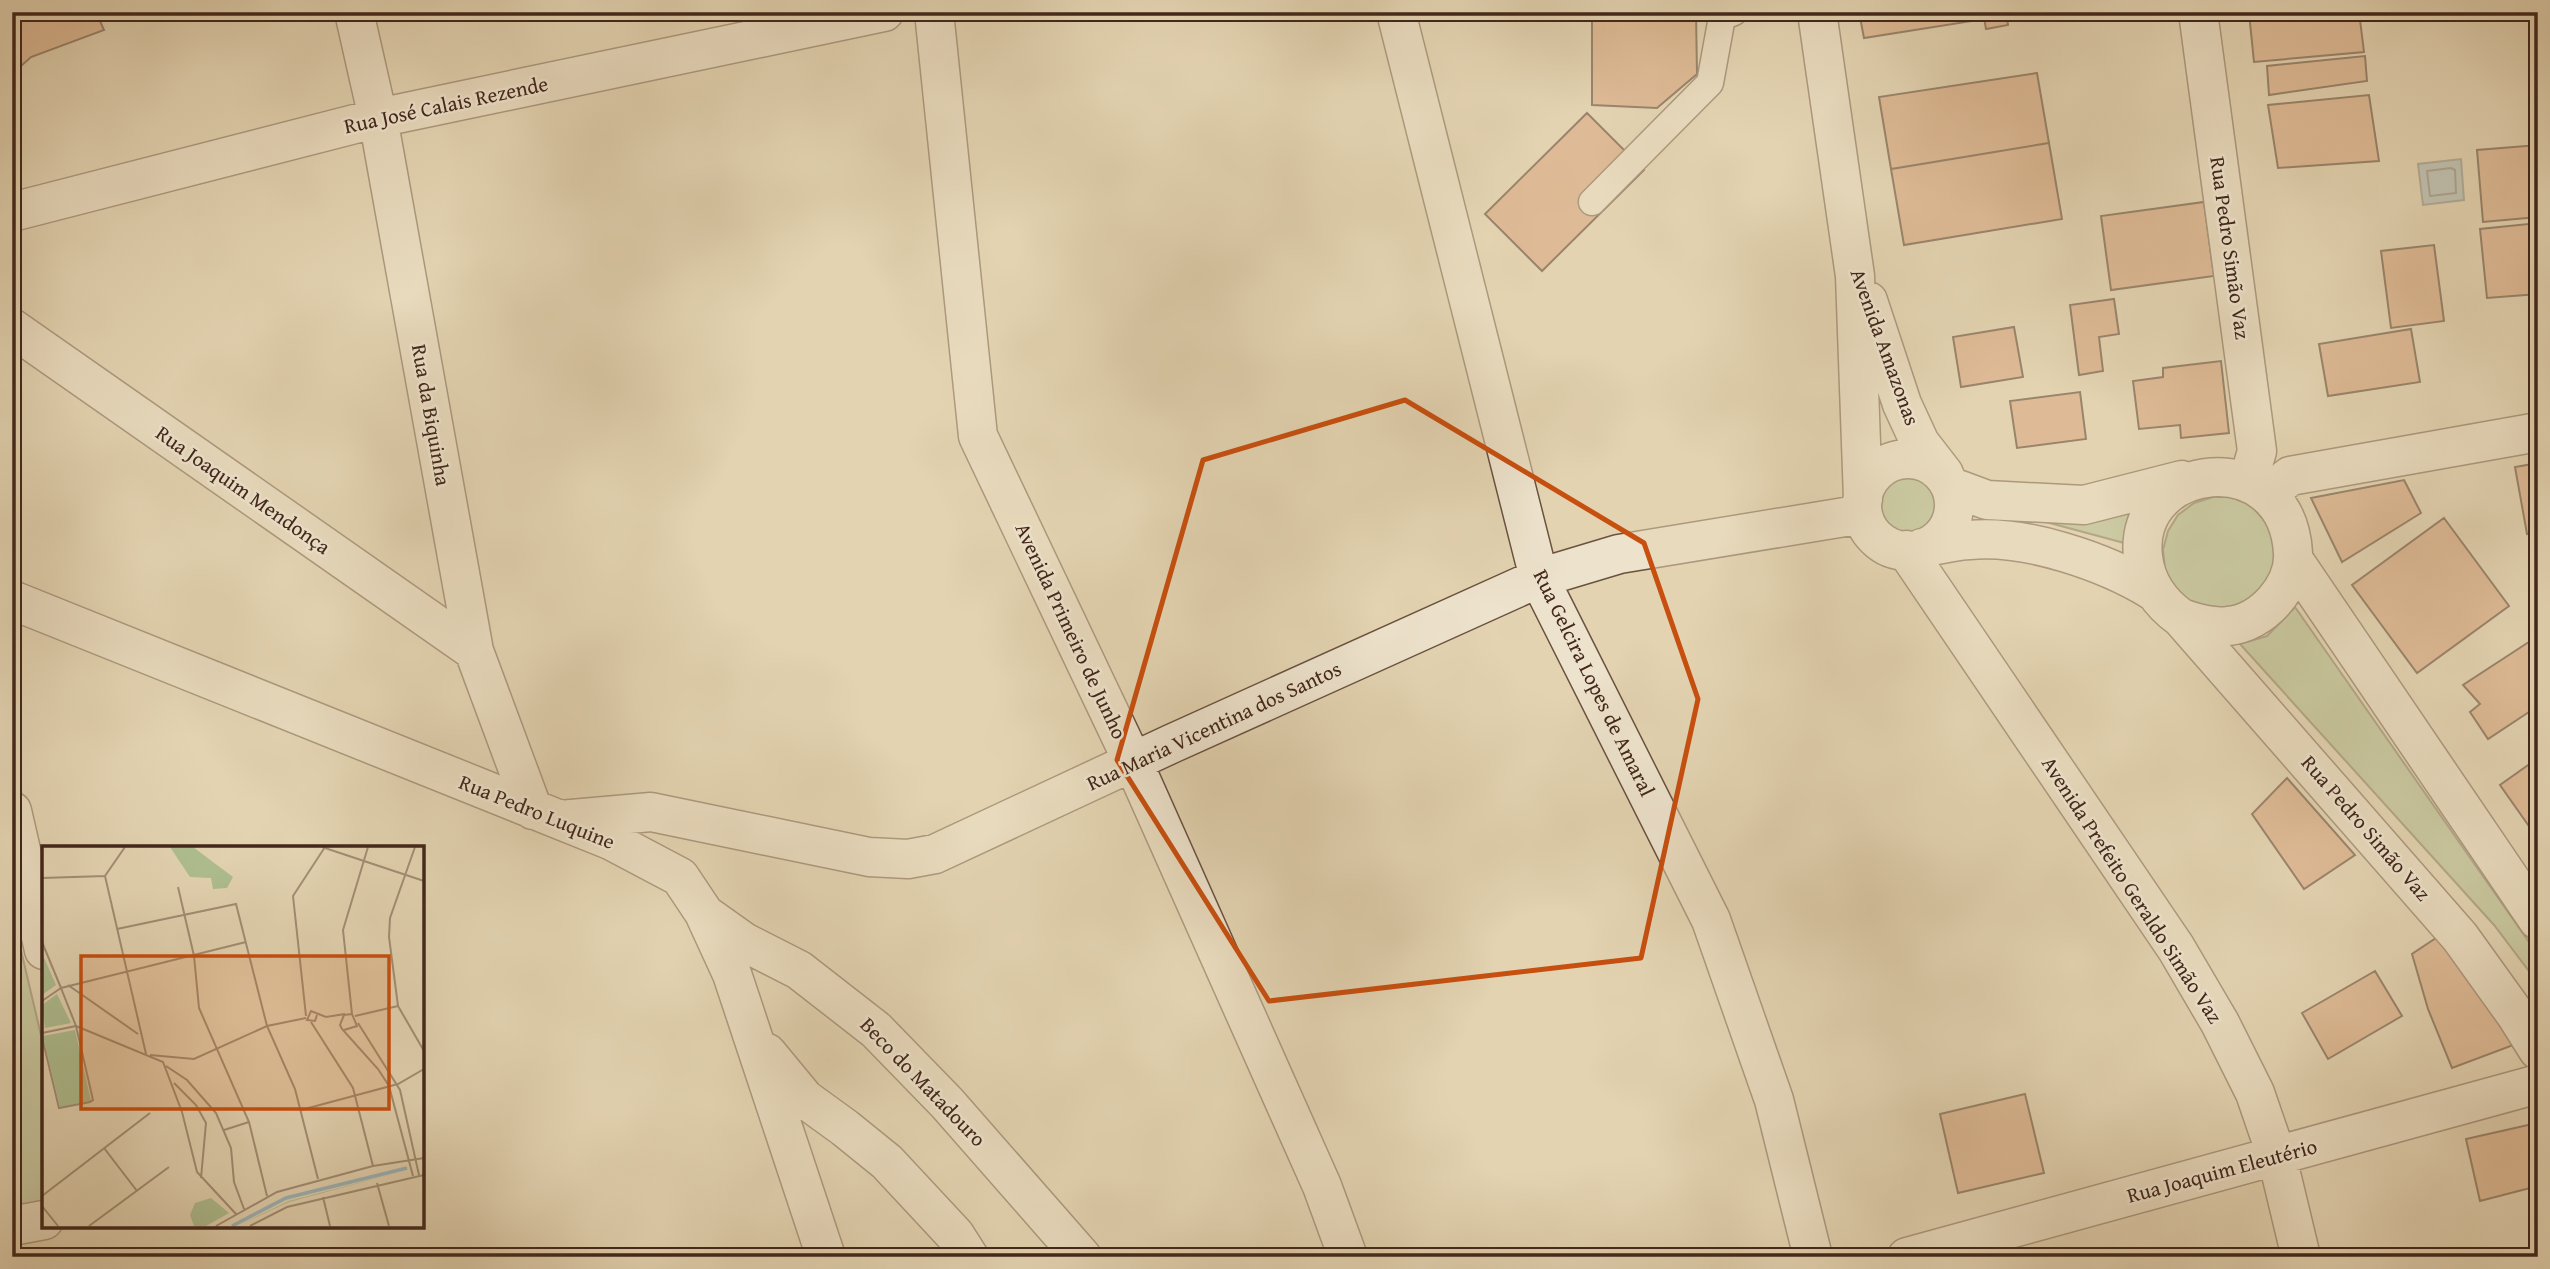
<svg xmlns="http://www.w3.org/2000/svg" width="2550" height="1269" font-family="'Gentium Book Plus',serif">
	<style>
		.green { fill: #aebe90; stroke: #787255; stroke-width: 2 }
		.water { fill: #9cb4b8; stroke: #787c79; stroke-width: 2 }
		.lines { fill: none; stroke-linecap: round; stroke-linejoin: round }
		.shore { stroke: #6f6e69; stroke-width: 2 }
		.building { fill: #d79e77; stroke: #42271a; stroke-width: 2 }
		.lane-casing { stroke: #6a5240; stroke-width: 29 }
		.street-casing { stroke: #6a5240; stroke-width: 41 }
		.lane { stroke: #ede2cc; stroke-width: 26 }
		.street { stroke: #ede2cc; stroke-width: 38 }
		.marked { fill: none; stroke: #c74f0f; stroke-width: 5; stroke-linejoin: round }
		.labels { text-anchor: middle; stroke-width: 5; stroke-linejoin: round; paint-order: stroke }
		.street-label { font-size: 21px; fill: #42271a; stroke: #ede2cc }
		.inset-river { fill: none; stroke: #9cb4b8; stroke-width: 3.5 }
		.inset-road { fill: none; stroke: #a38e75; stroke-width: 2 }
		.view { fill: #c74f0f; fill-opacity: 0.15; stroke: #c74f0f; stroke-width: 3.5 }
		.inset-edge { fill: none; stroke: #42271a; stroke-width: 3.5 }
	</style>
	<rect width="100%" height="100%" fill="#e3d3b1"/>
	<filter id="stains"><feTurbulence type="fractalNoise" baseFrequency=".00286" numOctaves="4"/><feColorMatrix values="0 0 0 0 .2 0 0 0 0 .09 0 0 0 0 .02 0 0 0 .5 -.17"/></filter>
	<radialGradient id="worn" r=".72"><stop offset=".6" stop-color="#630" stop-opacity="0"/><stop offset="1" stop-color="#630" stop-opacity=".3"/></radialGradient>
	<path class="green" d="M1905 472C1936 476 1951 498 1936 527L1896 539 1886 533 1878 524C1877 496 1872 480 1905 472Z
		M2213 497H2233L2251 505 2275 533 2277 569 2256 599 2222 611 2186 600 2173 588 2165 569 2163 550 2168 531 2178 515 2194 503Z
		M1985 511H2133L2125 531 2128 544 2046 522 1983 519Z
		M2295 607 2538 955V983L2494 925 2240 644 2267 636Z
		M12 912 44 1048V1206L12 1212Z"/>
	<path class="water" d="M2461 159 2464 200 2423 205 2418 164Z"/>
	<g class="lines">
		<path class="shore" d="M2451 168 2455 170 2456 193 2430 196 2427 171Z"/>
	</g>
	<path class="building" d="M12 12H96L104 30 31 57 12 74Z
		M1592 12H1696L1697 74 1657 108 1592 105Z
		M1859 12H1971L1972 21 1864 38Z
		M1983 12H2006L2008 25 1986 29Z
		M2359 12 2364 52 2254 62 2249 13Z
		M2365 56 2367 81 2269 95 2267 66Z
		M2037 73 2049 143 1891 169 1879 97Z
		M2369 95 2379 161 2278 168 2268 105Z
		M1587 113 1644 170 1542 271 1485 214Z
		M2049 143 2062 219 1904 245 1891 169Z
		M2538 145V217L2483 222 2477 150Z
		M2204 202 2214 276 2111 290 2101 216Z
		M2538 223V294L2487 298 2480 229Z
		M2434 245 2444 321 2391 328 2381 251Z
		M2114 299 2119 334 2099 337 2103 371 2079 375 2070 305Z
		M2014 327 2023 377 1961 387 1953 337Z
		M2411 329 2420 382 2328 396 2319 344Z
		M2221 361 2229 433 2181 438 2180 425 2139 429 2133 381 2163 377V368Z
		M2080 392 2086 439 2017 448 2010 401Z
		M2538 463V532L2527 534 2515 467Z
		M2404 480 2421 513 2342 562 2311 498Z
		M2444 518 2509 606 2417 673 2352 585Z
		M2538 636V706L2488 739 2470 712 2480 704 2463 685Z
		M2538 758V824L2531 829 2500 785Z
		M2287 778 2355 855 2304 889 2252 814Z
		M2436 938 2475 976 2516 1044 2452 1068 2428 1009 2412 954Z
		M2375 971 2402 1016 2328 1059 2302 1013Z
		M2025 1094 2044 1173 1958 1193 1940 1114Z
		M2537 1123 2538 1186 2480 1201 2466 1139Z"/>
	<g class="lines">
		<g class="lane-casing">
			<path id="lane" d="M1592 202 1710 83 1722 17 1734 12"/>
		</g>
		<g class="street-casing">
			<path id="street" d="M354 12 378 118 474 651 533 810
				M934 12 978 436 1133 762 1322 1186 1348 1257
				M1396 12 1539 578 1711 920 1774 1100 1813 1257
				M1817 12 1855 276 1863 499
				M2198 12 2257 451 2248 482
				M12 212 378 118 884 12
				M1868 301 1902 404 1920 443 1944 474
				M12 328 474 651
				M1862 505a46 46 0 1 1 92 0a46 46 0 1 1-92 0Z
				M1952 487 1987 500 2084 505 2182 480
				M2268 494 2290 476 2538 432
				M1922 548C1937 545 1953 541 1969 540 2025 534 2106 562 2153 591
				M1906 550 2176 948 2220 1023 2255 1093 2277 1157 2301 1257
				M2293 559 2538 920
				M12 600 610 840 680 877 704 913 732 974 826 1257
				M2181 618C2197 623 2211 628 2228 626 2262 623 2295 587 2293 553 2287 442 2132 461 2143 557 2146 584 2160 603 2181 618L2460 937 2516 1015 2538 1050
				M12 811 44 950
				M560 820 651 812 869 857 908 859 935 854 1171 744 1539 578 1619 554 1863 514
				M706 915 744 942 799 970 876 1030 947 1103 1082 1257
				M767 1053 805 1099 845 1128 887 1162 955 1235 969 1257
				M12 1226 44 1220
				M1907 1257 2538 1084"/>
		</g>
		<use href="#lane" class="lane"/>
		<use href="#street" class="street"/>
	</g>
	<path d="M0 0H2550V1269H0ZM1405 400 1644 543 1698 699 1641 958 1269 1001 1117 760 1203 460Z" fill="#e3d3b1" fill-opacity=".55" fill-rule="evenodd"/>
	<path class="marked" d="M1405 400 1644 543 1698 699 1641 958 1269 1001 1117 760 1203 460Z"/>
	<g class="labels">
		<g class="street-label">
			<text transform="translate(446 105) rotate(-12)" y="7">Rua José Calais Rezende</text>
			<text transform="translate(2230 248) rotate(82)" y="7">Rua Pedro Simão Vaz</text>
			<text transform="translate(1885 347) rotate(70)" y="7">Avenida Amazonas</text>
			<text transform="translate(431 415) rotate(80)" y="7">Rua da Biquinha</text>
			<text transform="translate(243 490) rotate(35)" y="7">Rua Joaquim Mendonça</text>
			<text transform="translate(1071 631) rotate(65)" y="7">Avenida Primeiro de Junho</text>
			<text transform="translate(1594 683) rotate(64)" y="7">Rua Gelcira Lopes de Amaral</text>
			<text transform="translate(1214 726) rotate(-25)" y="7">Rua Maria Vicentina dos Santos</text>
			<text transform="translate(537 812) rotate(22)" y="7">Rua Pedro Luquine</text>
			<text transform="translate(2366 828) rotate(49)" y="7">Rua Pedro Simão Vaz</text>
			<text transform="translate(2132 890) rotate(57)" y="7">Avenida Prefeito Geraldo Simão Vaz</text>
			<text transform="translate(923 1082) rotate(46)" y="7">Beco do Matadouro</text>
			<text transform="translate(2222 1171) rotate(-15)" y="7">Rua Joaquim Eleutério</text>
		</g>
	</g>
	<g transform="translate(42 846)">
		<rect width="382" height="382" fill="#e3d3b1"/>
		<path d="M128 1H151L191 31 185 42 171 43 169 32 148 31ZM0 107 14 139 0 149ZM15 148 29 177 3 182 0 159ZM33 184 49 255 18 261 1 190ZM362 325 247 356 195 380 247 355ZM169 352 187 367 164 380H152L148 369 153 357Z" fill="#aebe90"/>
		<path class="inset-river" d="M190 380 244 352 365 322"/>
		<path class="inset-road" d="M83 1 63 30 104 208M280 1 382 35M373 1 348 72 347 91 356 160 382 205M0 32 63 30M136 41 152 110 157 162 207 276 225 350M75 83 194 58 225 180 253 243 276 333M0 96 19 142 0 155M26 139 96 188M310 168 301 84 326 1M275 169 273 175 265 174 269 165 284 171 303 168M264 170 251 50 283 1M313 170 356 160M269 176 311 242 331 320M316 177 358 244 377 329M34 180 121 216 140 266 155 326 194 368M302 184 315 180 310 168 302 169 298 179 300 183 336 223 347 240 371 330M0 187 34 180M0 191 17 262 48 256 51 254 34 180 19 142 204 96M108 209 152 213 225 180 264 172M124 220 145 234 174 267 189 302 192 336 202 363M132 237 154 259 164 277 159 332M259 264 356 238 382 223M182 284 207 276M62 302 95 345M335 337 347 380M0 350 108 267M281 351 288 380M0 360 16 380M47 380 127 321M174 380 235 346 331 320 382 312M208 380 245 361 382 329"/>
		<path class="view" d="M39 110H347V263H39Z"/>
		<rect width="382" height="382" class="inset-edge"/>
	</g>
	<rect width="2550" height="1269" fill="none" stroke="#e3d3b1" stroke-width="42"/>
	<rect x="14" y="14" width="2522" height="1241" fill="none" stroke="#42271a" stroke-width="3.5"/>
	<rect x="21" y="21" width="2508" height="1227" fill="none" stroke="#42271a" stroke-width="2"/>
	<rect width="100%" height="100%" filter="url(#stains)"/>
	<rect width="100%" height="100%" fill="url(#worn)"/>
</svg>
